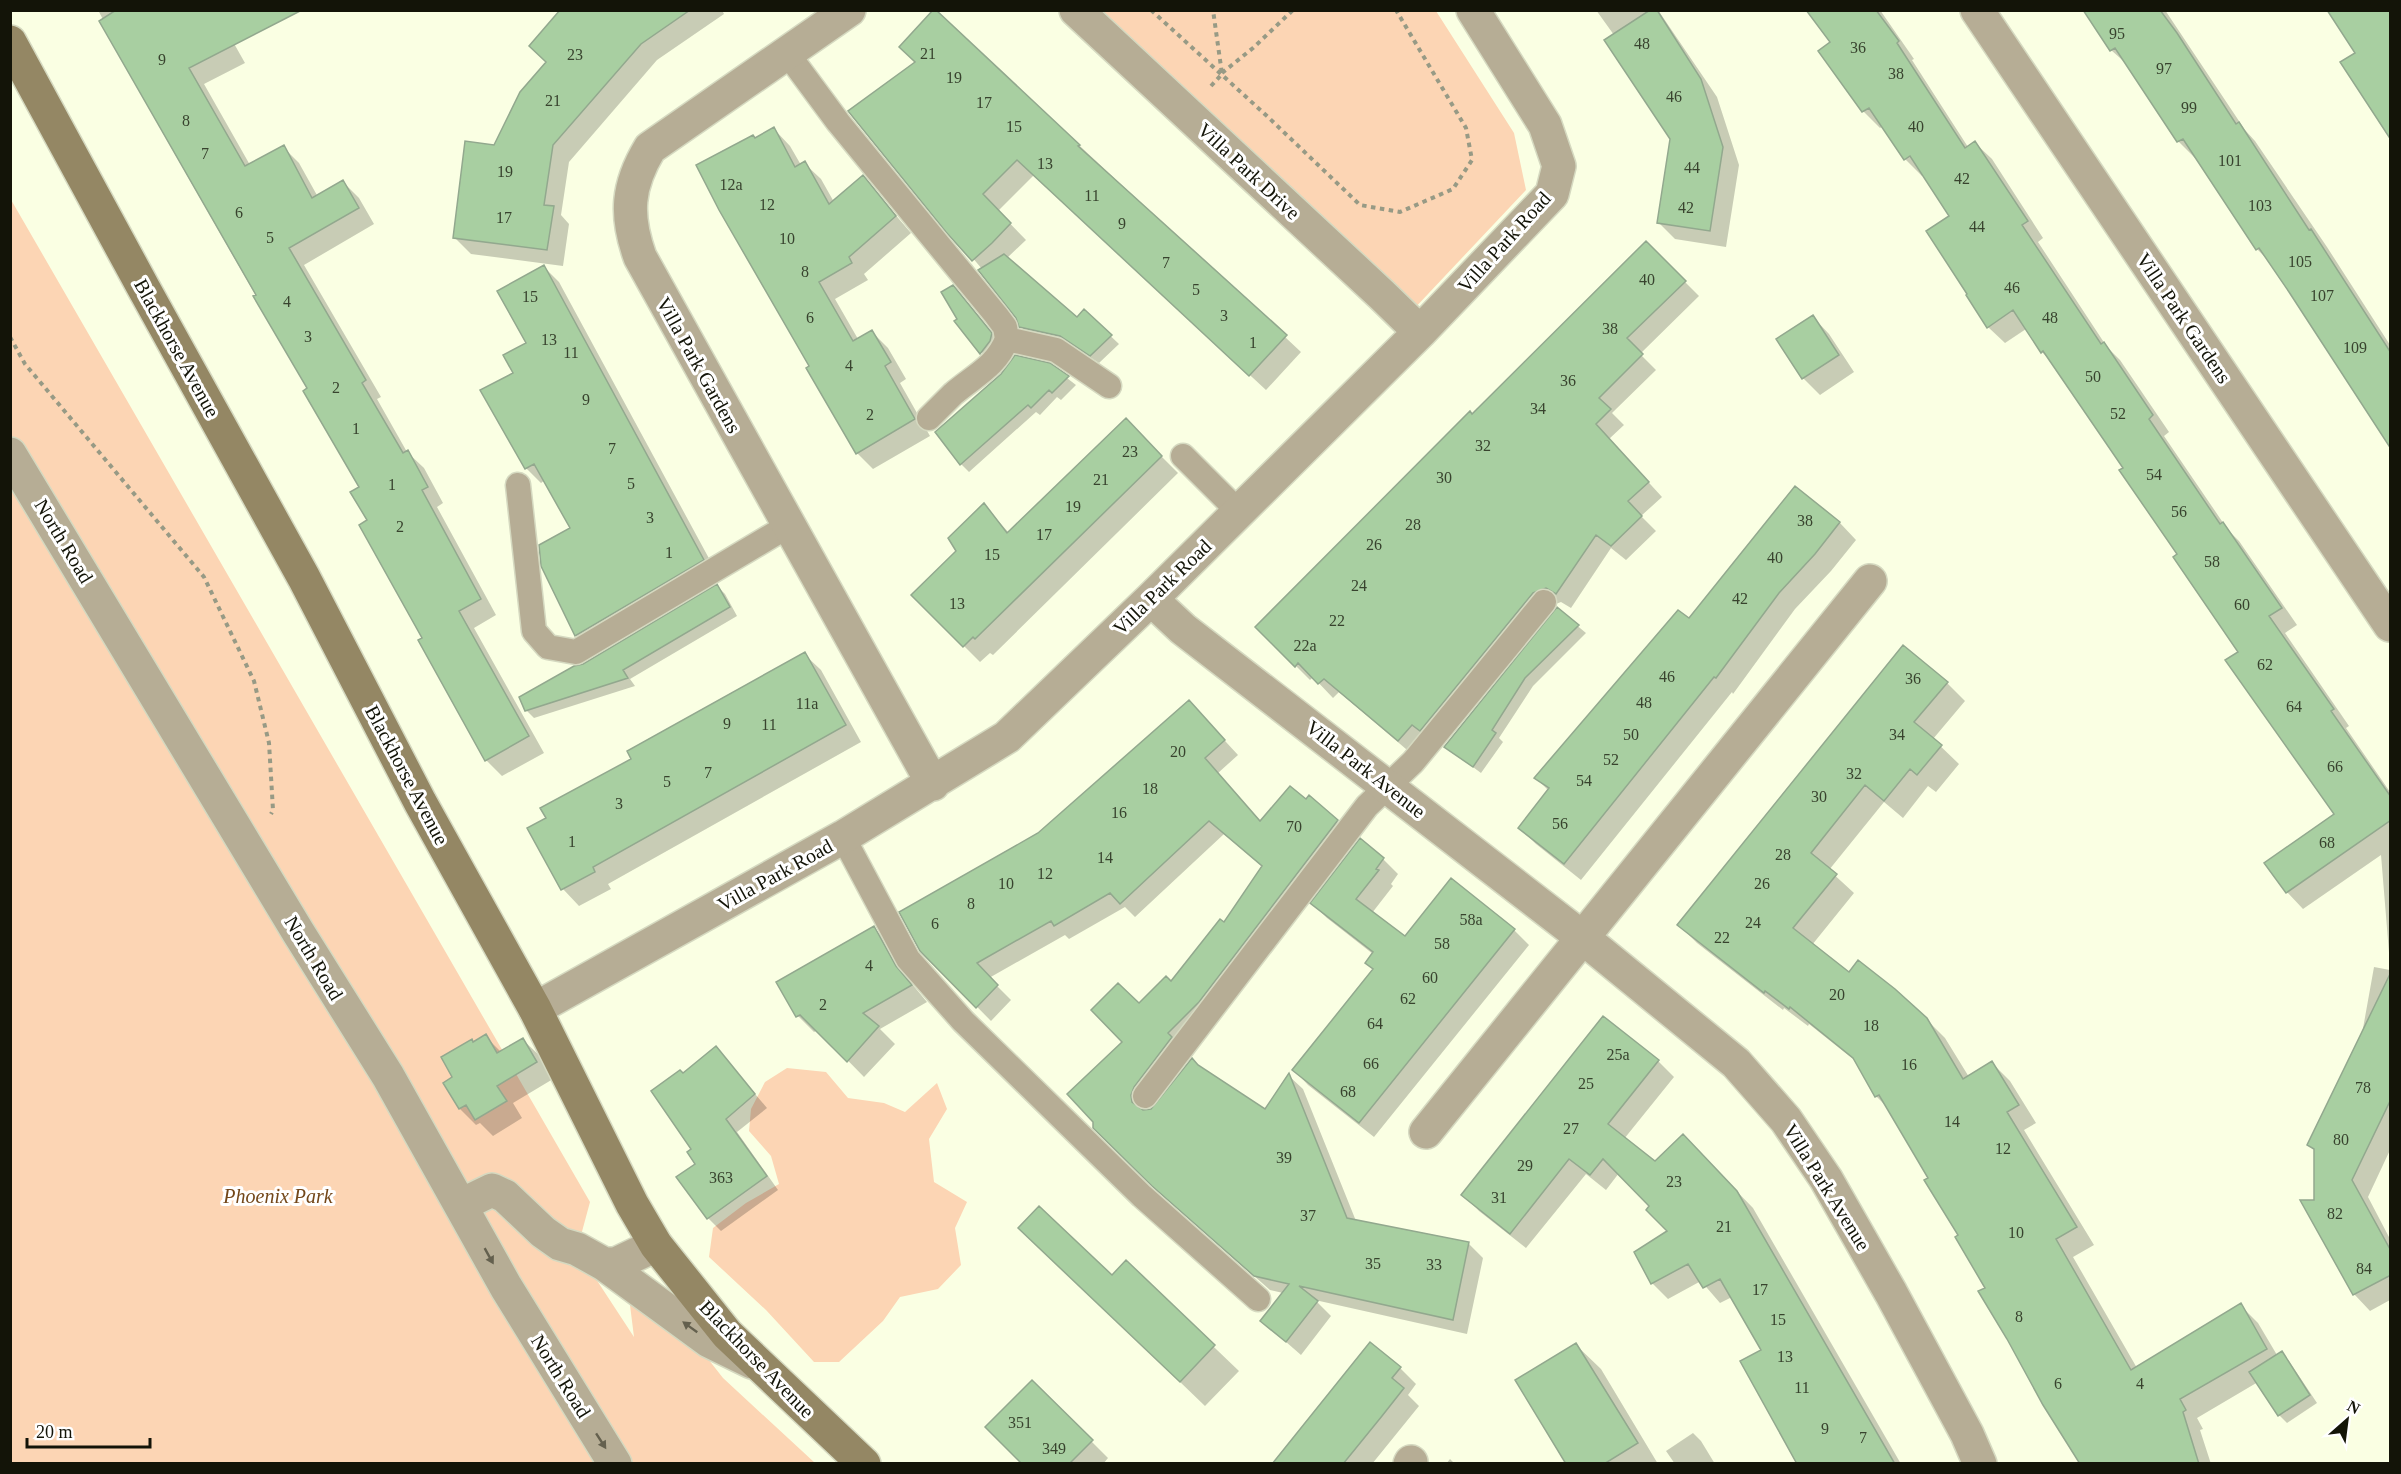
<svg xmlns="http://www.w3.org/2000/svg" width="2401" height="1474" font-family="'Times New Roman',serif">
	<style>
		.green { fill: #fcd5b4 }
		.shadow { fill: #0003 }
		.building { fill: #a8cfa1; stroke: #92a88e; stroke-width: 1.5 }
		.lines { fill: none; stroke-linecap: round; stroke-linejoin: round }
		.lane-casing { stroke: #d5d9c0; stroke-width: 27 }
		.street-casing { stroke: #d5d9c0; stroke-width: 36 }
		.secondary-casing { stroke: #d5d9c0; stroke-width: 36 }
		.path { stroke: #979a85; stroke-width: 4; stroke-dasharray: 4.5 4.5; stroke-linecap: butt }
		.lane { stroke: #b6ad95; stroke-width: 24 }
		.street { stroke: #b6ad95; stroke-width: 33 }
		.secondary { stroke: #948764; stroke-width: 33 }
		.oneway { fill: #64604e }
		.labels { text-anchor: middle; stroke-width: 6; stroke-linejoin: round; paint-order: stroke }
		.number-label { font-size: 16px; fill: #38432e }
		.street-label { font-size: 20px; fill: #131408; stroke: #fff }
		.park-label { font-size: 20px; font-style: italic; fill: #734719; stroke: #fff }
	</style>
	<rect width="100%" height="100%" fill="#faffe3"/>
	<path class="green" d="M1101 11H1436L1514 133 1526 190 1412 311Z
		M10 198 590 1202 577 1250 634 1337 630 1305 672 1313 723 1378 815 1463H11Z
		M787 1068 826 1072 848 1098 884 1103 905 1112 937 1083 947 1109 929 1139 934 1182 967 1202 955 1228 961 1265 938 1289 900 1297 883 1321 839 1362H814L766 1310 709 1257 713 1228 746 1203 779 1184 771 1156 749 1131 751 1109 765 1082Z"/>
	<path class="shadow" d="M98 10H215L245 63 204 84 250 165 283 147 299 163 318 197 343 182 359 198 374 224 304 265 381 397 377 399 407 452 424 468 443 503 437 507 496 615 474 628 544 753 502 776 486 760 424 639 369 521 361 488 309 389 155 119Z
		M592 10H722L724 14 657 60 569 162 561 215 569 224 563 266 471 254 455 238 495 147Z
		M1596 10H1658L1717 97 1739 165 1726 247 1675 239 1658 222 1671 139 1614 35Z
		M1811 10H1880L1914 59 1912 60 1968 147 1975 143 1992 159 2043 238 2038 242 2107 347 2120 360 2169 432 2164 436 2228 530 2239 541 2297 625 2285 633 2349 726 2346 728 2390 792V965L2381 855 2303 909 2287 892 2336 814 2240 652 2125 468 2054 364 2042 352 2026 329 2005 343 1988 327 1951 216 1924 174 1922 176 1905 159 1883 126 1880 128 1863 111 1832 43Z
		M2085 10H2165L2245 130 2255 141 2327 247 2390 345V447L2269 261 2257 249 2196 157 2195 158 2178 141 2129 66 2111 50Z
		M935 11 1301 352 1266 390 1034 175 998 211 1026 240 1007 258 1077 319 1084 311 1119 344 1099 363 1069 344 1029 335 1021 326 1018 318 982 269 850 112 916 62Z
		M774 129 790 146 801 165 804 163 821 179 834 202 863 177 911 233 864 274 868 280 835 299 858 339 872 332 888 348 906 379 900 383 930 436 873 469 857 453 812 366 756 139Z
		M1646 243 1699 296 1640 354 1656 370 1612 413 1624 425 1609 439 1662 497 1641 516 1656 531 1626 560 1611 548 1571 608 1561 602 1548 607 1413 755 1339 692 1333 698 1313 677 1310 680 1257 627Z
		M544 267 559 282 718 575 591 650 576 635 572 529 545 480 541 483 526 468 515 373 528 344Z
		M961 295 999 342 989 361 957 321 959 320Z
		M1813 317 1829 334 1854 372 1820 395 1803 378Z
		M1050 365 1076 385 1061 400 1057 397 1040 415 1036 412 969 472 961 464Z
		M1126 421 1178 473 993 655 990 653 980 662 913 595 958 551 984 505 1009 533Z
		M1795 489 1840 523 1856 540 1831 571 1795 609 1733 694 1732 692 1581 880 1536 844 1520 828 1549 791 1536 778 1689 620Z
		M717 586 725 594 737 616 630 679 635 686 534 718 526 710 584 666Z
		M1557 609 1586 633 1533 686 1499 738 1503 742 1481 773 1446 747Z
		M804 654 821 670 861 742 608 884 611 889 579 906 563 889 529 829 633 760Z
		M1947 683 1965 701 1933 739 1959 764 1936 792 1928 786 1903 818 1884 802 1829 870 1854 893 1812 945 1849 974 1926 1019 1945 1038 1969 1077 1992 1063 2010 1081 2036 1123 2024 1130 2094 1245 2073 1257 2137 1368 2240 1305 2258 1323 2277 1355 2281 1353 2289 1361 2317 1403 2287 1423 2279 1415 2258 1382 2197 1418 2203 1429 2200 1430 2211 1464H2081L1987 1288 1931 1178 1890 1110 1876 1096 1858 1063 1809 1024 1808 1026 1784 1008 1783 1010 1697 943 1679 925Z
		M1203 717 1238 755 1218 773 1261 822 1306 801 1309 797 1352 835 1148 1102 1144 1111 1152 1110 1198 1066 1265 1111 1289 1076 1303 1089 1356 1221 1468 1243 1483 1258 1467 1334 1315 1300 1331 1316 1301 1355 1262 1321 1283 1293 1270 1290 1168 1200 1094 1127 1139 1005 1171 983 1224 924 1263 867 1224 834 1135 917 1125 907 1069 939 1065 935 989 978 1011 1000 991 1021 921 950 1039 834Z
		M1383 859 1398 874 1391 884 1393 886 1372 913 1405 939 1514 930 1529 945 1374 1137 1308 1085 1294 1070 1374 969 1373 954 1327 918 1312 903Z
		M874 928 891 945 912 984 927 1002 880 1029 895 1044 864 1077 818 1030 814 1032 798 1016Z
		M2374 967 2390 970V1150L2368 1197 2390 1239V1300L2370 1311 2354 1294 2316 1201 2315 1151 2309 1145 2362 1034Z
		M485 1036 501 1052 523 1040 540 1056 553 1079 513 1103 522 1118 493 1136 480 1123 476 1125 460 1109 445 1083 454 1078 474 1043Z
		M716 1048 767 1108 737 1132 778 1190 721 1231 708 1218 678 1178 697 1164 693 1149 683 1075Z
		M1658 1061 1674 1077 1624 1139 1655 1163 1683 1136 1753 1208 1901 1464H1799L1763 1350 1732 1297 1720 1303 1701 1281 1668 1299 1652 1283 1669 1231 1652 1206 1619 1173 1606 1190 1586 1174 1526 1248 1479 1211 1464 1195Z
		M1045 1252 1112 1277 1126 1263 1239 1371 1205 1406Z
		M1576 1345 1601 1369 1658 1464H1568Z
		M1400 1368 1416 1384 1408 1395 1419 1406 1372 1464H1295Z
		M1032 1382 1108 1458 1103 1464H1024Z
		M1693 1433 1701 1441 1715 1464H1675L1666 1451Z
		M1450 1459 1455 1464H1446Z"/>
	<path class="building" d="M116 10H302L189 68 245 166 284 145 312 198 343 180 359 208 289 248 366 380 362 383 403 453 408 450 428 487 422 490 481 599 459 611 529 736 485 761 418 640 422 638 359 525 367 520 350 492 359 487 303 391 307 388 253 296 256 295 99 21Z
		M560 10H690L641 44 553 145 544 205 554 206 547 250 453 238 465 141 494 145 520 92 546 62 529 46Z
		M933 10H936L1080 145 1078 146 1287 335 1249 376 1017 160 983 194 1011 223 992 243 972 261 946 232 848 111 915 62 899 47Z
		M1650 10H1657L1701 79 1723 147 1710 231 1657 223 1670 139 1604 40Z
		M1806 10H1876L1899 41 1897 43 1965 148 1975 141 2028 221 2022 225 2101 344 2104 342 2153 415 2149 419 2220 524 2223 522 2282 608 2269 616 2334 709 2331 711 2391 797V820L2286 893 2264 863 2334 814 2225 660 2238 652 2173 557 2177 554 2119 470 2123 468 2043 351 2041 353 2013 310 1987 328 1966 295 1967 294 1926 231 1949 216 1910 156 1904 160 1869 108 1862 112 1818 51 1830 42Z
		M2083 10H2160L2177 33 2236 124 2239 122 2309 230 2311 229 2391 353V449L2289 292 2259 248 2256 250 2183 139 2177 142 2115 48 2110 51Z
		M2327 10H2391V140L2340 62 2355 53Z
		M774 127 795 167 805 161 829 204 863 175 896 216 849 257 852 263 819 282 853 341 872 330 891 362 885 366 915 419 856 454 806 368 809 366 719 210 696 165 753 135 755 138Z
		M1646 241 1686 281 1627 338 1643 354 1599 398 1611 409 1596 424 1649 482 1628 501 1642 516 1611 546 1596 535 1556 594 1546 588 1533 593 1420 731 1412 725 1398 741 1324 679 1318 684 1298 663 1295 667 1255 627 1470 411 1472 414Z
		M1004 254 1077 317 1084 309 1112 335 1090 356 1060 336 1019 327 1016 318 978 270Z
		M544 265 704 560 575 636 541 566 539 545 570 528 534 464 525 469 480 390 513 373 503 355 526 343 497 291Z
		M953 285 992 333 990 341 980 354 954 321 957 319 941 292Z
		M1813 315 1839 355 1802 379 1776 339Z
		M1015 355 1050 363 1069 376 1052 393 1049 390 1031 408 1028 405 960 465 935 432 1001 374Z
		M1126 418 1162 456 975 639 973 637 963 647 911 595 956 551 948 538 984 503 1007 533Z
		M1795 486 1840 522 1815 554 1779 593 1716 678 1714 677 1564 864 1518 828 1549 788 1534 778 1678 610 1689 618Z
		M717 584 730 607 623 670 628 678 525 711 519 697 574 666 583 664Z
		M1557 607 1579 625 1525 678 1492 730 1496 733 1473 767 1444 747Z
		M1903 645 1948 682 1914 722 1942 745 1917 775 1910 769 1884 801 1865 785 1811 853 1837 874 1793 928 1849 972 1858 960 1895 989 1927 1018 1963 1079 1992 1061 2019 1105 2007 1112 2077 1227 2056 1239 2131 1370 2241 1303 2267 1349 2180 1399 2186 1410 2183 1412 2199 1464H2080L2043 1405 2007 1339 1978 1291 1985 1288 1955 1237 1958 1235 1924 1180 1928 1178 1879 1095 1875 1097 1853 1058 1790 1007 1789 1009 1765 991 1764 993 1677 925Z
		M805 652 846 725 593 867 595 872 561 890 527 828 546 818 540 808 631 759 627 751Z
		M1189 700 1225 740 1205 758 1260 821 1290 786 1306 799 1309 795 1338 820 1199 1002 1168 1033 1172 1037 1134 1087 1131 1095 1132 1102 1143 1110 1151 1109 1192 1058 1198 1065 1265 1109 1289 1073 1347 1218 1469 1242 1453 1320 1299 1286 1318 1301 1286 1342 1260 1321 1289 1284 1254 1276 1152 1186 1093 1128V1122L1067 1094 1122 1042 1091 1010 1118 983 1139 1003 1166 976 1171 981 1220 919 1224 922 1262 866 1209 821 1120 904 1110 893 1054 926 1051 921 977 963 998 985 976 1008 920 951 899 912 1038 833Z
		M1360 838 1384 858 1376 869 1379 870 1356 899 1405 936 1451 878 1515 929 1359 1123 1292 1070 1373 969 1365 963 1373 952 1310 903Z
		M874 926 896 966 912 985 863 1013 879 1026 847 1062 800 1015 796 1017 776 982Z
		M2391 972V1099L2352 1180 2391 1251V1275L2353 1295 2300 1200H2314V1149L2307 1145Z
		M1603 1016 1659 1060 1608 1124 1655 1161 1683 1134 1737 1191 1895 1464H1797L1740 1361 1761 1350 1720 1279 1703 1288 1688 1264 1651 1284 1634 1252 1667 1231 1646 1210 1649 1206 1603 1159 1590 1175 1569 1159 1510 1234 1461 1195Z
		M486 1034 497 1053 523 1038 537 1062 497 1086 507 1101 475 1120 466 1105 459 1109 443 1083 452 1077 441 1057 472 1039 473 1042Z
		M716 1046 755 1094 726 1119 767 1176 707 1219 676 1177 695 1164 687 1152 691 1149 651 1091 680 1070 683 1073Z
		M1039 1206 1112 1275 1126 1260 1215 1345 1180 1382 1018 1228Z
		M1370 1342 1401 1367 1392 1378 1404 1388 1382 1416 1343 1464H1272Z
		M1576 1343 1638 1443 1604 1464H1566L1515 1380Z
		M2282 1351 2310 1395 2278 1416 2249 1372Z
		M1032 1380 1093 1440 1069 1464H1022L985 1427Z"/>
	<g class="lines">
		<g class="lane-casing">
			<path id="lane" d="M787 53 838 122 996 315 1005 327 1007 339 1056 350 1109 386
				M929 418C937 410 945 402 953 394 974 376 997 366 1007 339
				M1183 456 1239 512
				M518 485 534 631 548 647 576 652 788 526
				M843 837 908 959 963 1021 1142 1196 1258 1299
				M1145 1096 1367 806 1413 762 1544 602"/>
		</g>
		<g class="street-casing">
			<path id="street" d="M849 10 650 148C627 186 625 215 640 257L933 784
				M1076 10 1382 295 1420 332
				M1977 10 2390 625
				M10 454 298 932 388 1076 506 1287 615 1464
				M1151 599 1183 629 1583 938 1736 1063 1786 1120 1826 1179 1891 1293 1967 1434 1980 1464
				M535 1009 843 837 1007 737 1151 599 1420 332 1552 194 1559 166 1545 125 1473 10
				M1426 1132 1870 581
				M461 1205 492 1190 505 1196 543 1232 560 1244 577 1249 604 1264 709 1341 752 1362
				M604 1264H616L656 1245
				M1410 1464 1411 1462"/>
		</g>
		<g class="secondary-casing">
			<path id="secondary" d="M10 42 143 287 304 578 420 802 535 1009 632 1204 656 1245 727 1334 864 1464"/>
		</g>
		<path class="path" d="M1151 10 1268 117 1360 205 1400 212 1453 189 1472 160 1466 128 1396 10
			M1222 73 1253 48 1293 10
			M1211 86 1222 74 1213 10
			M10 337 25 364 204 577 254 681 269 743 273 810 271 814"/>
		<use href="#lane" class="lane"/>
		<use href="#street" class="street"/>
		<use href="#secondary" class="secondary"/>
	</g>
	<defs><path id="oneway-solid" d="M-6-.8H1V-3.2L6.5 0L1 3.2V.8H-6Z" transform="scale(1.5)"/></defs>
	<g class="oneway">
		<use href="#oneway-solid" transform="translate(489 1256) rotate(61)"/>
		<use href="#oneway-solid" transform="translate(690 1327) rotate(-144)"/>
		<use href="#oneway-solid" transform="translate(601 1441) rotate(57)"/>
	</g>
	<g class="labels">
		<g class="number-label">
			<text x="2117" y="39">95</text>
			<text x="1642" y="49">48</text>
			<text x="1858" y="53">36</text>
			<text x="928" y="59">21</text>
			<text x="575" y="60">23</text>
			<text x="162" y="65">9</text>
			<text x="2164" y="74">97</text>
			<text x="1896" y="79">38</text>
			<text x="954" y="83">19</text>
			<text x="1674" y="102">46</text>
			<text x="553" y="106">21</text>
			<text x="984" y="108">17</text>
			<text x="2189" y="113">99</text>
			<text x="186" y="126">8</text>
			<text x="1014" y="132">15</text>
			<text x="1916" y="132">40</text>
			<text x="205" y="159">7</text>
			<text x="2230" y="166">101</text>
			<text x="1045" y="169">13</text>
			<text x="1692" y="173">44</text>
			<text x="505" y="177">19</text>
			<text x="1962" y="184">42</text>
			<text x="731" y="190">12a</text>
			<text x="1092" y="201">11</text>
			<text x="767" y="210">12</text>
			<text x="2260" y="211">103</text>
			<text x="1686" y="213">42</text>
			<text x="239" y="218">6</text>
			<text x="504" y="223">17</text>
			<text x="1122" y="229">9</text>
			<text x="1977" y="232">44</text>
			<text x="270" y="243">5</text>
			<text x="787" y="244">10</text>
			<text x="2300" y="267">105</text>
			<text x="1166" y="268">7</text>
			<text x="805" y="277">8</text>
			<text x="1647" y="285">40</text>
			<text x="2012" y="293">46</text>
			<text x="1196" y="295">5</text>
			<text x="2322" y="301">107</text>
			<text x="530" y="302">15</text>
			<text x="287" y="307">4</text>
			<text x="1224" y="321">3</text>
			<text x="810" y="323">6</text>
			<text x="2050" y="323">48</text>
			<text x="1610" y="334">38</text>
			<text x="308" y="342">3</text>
			<text x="549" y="345">13</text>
			<text x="1253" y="348">1</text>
			<text x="2355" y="353">109</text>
			<text x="571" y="358">11</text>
			<text x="849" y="371">4</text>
			<text x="2093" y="382">50</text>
			<text x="1568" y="386">36</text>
			<text x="336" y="393">2</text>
			<text x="586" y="405">9</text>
			<text x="1538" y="414">34</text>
			<text x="2118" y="419">52</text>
			<text x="870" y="420">2</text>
			<text x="356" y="434">1</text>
			<text x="1483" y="451">32</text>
			<text x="612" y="454">7</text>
			<text x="1130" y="457">23</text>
			<text x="2154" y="480">54</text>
			<text x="1444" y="483">30</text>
			<text x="1101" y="485">21</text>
			<text x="631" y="489">5</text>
			<text x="392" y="490">1</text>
			<text x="1073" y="512">19</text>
			<text x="2179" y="517">56</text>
			<text x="650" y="523">3</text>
			<text x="1805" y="526">38</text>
			<text x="1413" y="530">28</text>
			<text x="400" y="532">2</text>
			<text x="1044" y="540">17</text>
			<text x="1374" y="550">26</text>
			<text x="669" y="558">1</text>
			<text x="992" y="560">15</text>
			<text x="1775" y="563">40</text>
			<text x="2212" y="567">58</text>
			<text x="1359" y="591">24</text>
			<text x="1740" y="604">42</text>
			<text x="957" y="609">13</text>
			<text x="2242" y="610">60</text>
			<text x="1337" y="626">22</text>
			<text x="1305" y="651">22a</text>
			<text x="2265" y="670">62</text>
			<text x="1667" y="682">46</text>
			<text x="1913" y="684">36</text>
			<text x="1644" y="708">48</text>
			<text x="807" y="709">11a</text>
			<text x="2294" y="712">64</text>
			<text x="727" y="729">9</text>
			<text x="769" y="730">11</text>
			<text x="1631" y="740">50</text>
			<text x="1897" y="740">34</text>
			<text x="1178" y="757">20</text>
			<text x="1611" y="765">52</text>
			<text x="2335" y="772">66</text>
			<text x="708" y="778">7</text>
			<text x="1854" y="779">32</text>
			<text x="1584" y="786">54</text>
			<text x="667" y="787">5</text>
			<text x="1150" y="794">18</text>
			<text x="1819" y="802">30</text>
			<text x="619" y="809">3</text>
			<text x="1119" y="818">16</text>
			<text x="1560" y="829">56</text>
			<text x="1294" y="832">70</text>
			<text x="572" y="847">1</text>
			<text x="2327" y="848">68</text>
			<text x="1783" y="860">28</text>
			<text x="1105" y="863">14</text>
			<text x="1045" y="879">12</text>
			<text x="1006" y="889">10</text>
			<text x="1762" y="889">26</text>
			<text x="971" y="909">8</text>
			<text x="1471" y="925">58a</text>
			<text x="1753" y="928">24</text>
			<text x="935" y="929">6</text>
			<text x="1722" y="943">22</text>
			<text x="1442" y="949">58</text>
			<text x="869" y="971">4</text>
			<text x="1430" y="983">60</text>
			<text x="1837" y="1000">20</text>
			<text x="1408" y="1004">62</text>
			<text x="823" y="1010">2</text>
			<text x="1375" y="1029">64</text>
			<text x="1871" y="1031">18</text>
			<text x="1618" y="1060">25a</text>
			<text x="1371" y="1069">66</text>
			<text x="1909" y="1070">16</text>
			<text x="1586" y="1089">25</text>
			<text x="2363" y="1093">78</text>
			<text x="1348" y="1097">68</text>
			<text x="1952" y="1127">14</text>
			<text x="1571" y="1134">27</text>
			<text x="2341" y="1145">80</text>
			<text x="2003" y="1154">12</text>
			<text x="1284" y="1163">39</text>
			<text x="1525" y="1171">29</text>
			<text x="721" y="1183">363</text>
			<text x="1674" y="1187">23</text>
			<text x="1499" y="1203">31</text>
			<text x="2335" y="1219">82</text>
			<text x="1308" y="1221">37</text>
			<text x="1724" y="1232">21</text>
			<text x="2016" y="1238">10</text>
			<text x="1373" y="1269">35</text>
			<text x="1434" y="1270">33</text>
			<text x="2364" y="1274">84</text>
			<text x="1760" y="1295">17</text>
			<text x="2019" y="1322">8</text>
			<text x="1778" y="1325">15</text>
			<text x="1785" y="1362">13</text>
			<text x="2058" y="1389">6</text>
			<text x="2140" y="1389">4</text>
			<text x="1802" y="1393">11</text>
			<text x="1020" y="1428">351</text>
			<text x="1825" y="1434">9</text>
			<text x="1863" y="1443">7</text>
			<text x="1054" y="1454">349</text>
		</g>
		<g class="street-label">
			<text transform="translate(1249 171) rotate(43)" y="7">Villa Park Drive</text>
			<text transform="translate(1504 242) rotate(-48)" y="7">Villa Park Road</text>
			<text transform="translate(2184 318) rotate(56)" y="7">Villa Park Gardens</text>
			<text transform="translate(177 348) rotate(61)" y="7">Blackhorse Avenue</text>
			<text transform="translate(699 365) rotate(61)" y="7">Villa Park Gardens</text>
			<text transform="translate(64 541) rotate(59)" y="7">North Road</text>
			<text transform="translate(1162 587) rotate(-44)" y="7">Villa Park Road</text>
			<text transform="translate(1366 769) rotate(38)" y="7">Villa Park Avenue</text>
			<text transform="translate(407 775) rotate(62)" y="7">Blackhorse Avenue</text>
			<text transform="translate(775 875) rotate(-29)" y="7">Villa Park Road</text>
			<text transform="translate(314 958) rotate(59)" y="7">North Road</text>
			<text transform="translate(1827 1187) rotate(58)" y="7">Villa Park Avenue</text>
			<text transform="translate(757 1359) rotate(46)" y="7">Blackhorse Avenue</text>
			<text transform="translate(561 1376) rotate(58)" y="7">North Road</text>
		</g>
		<g class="park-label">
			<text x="278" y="1203">Phoenix Park</text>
		</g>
	</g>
	<rect width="2401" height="1474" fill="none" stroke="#131408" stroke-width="24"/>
	<g transform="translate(2347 1420) rotate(28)" stroke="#ffffff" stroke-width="4.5" paint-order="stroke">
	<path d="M0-4.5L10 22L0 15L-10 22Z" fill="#131408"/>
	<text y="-9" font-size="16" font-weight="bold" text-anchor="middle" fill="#131408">N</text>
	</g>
	<path d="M27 1438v9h123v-9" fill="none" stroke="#131408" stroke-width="3"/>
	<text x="36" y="1438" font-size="18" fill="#131408" stroke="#ffffff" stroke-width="4.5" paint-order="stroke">20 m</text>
</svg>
